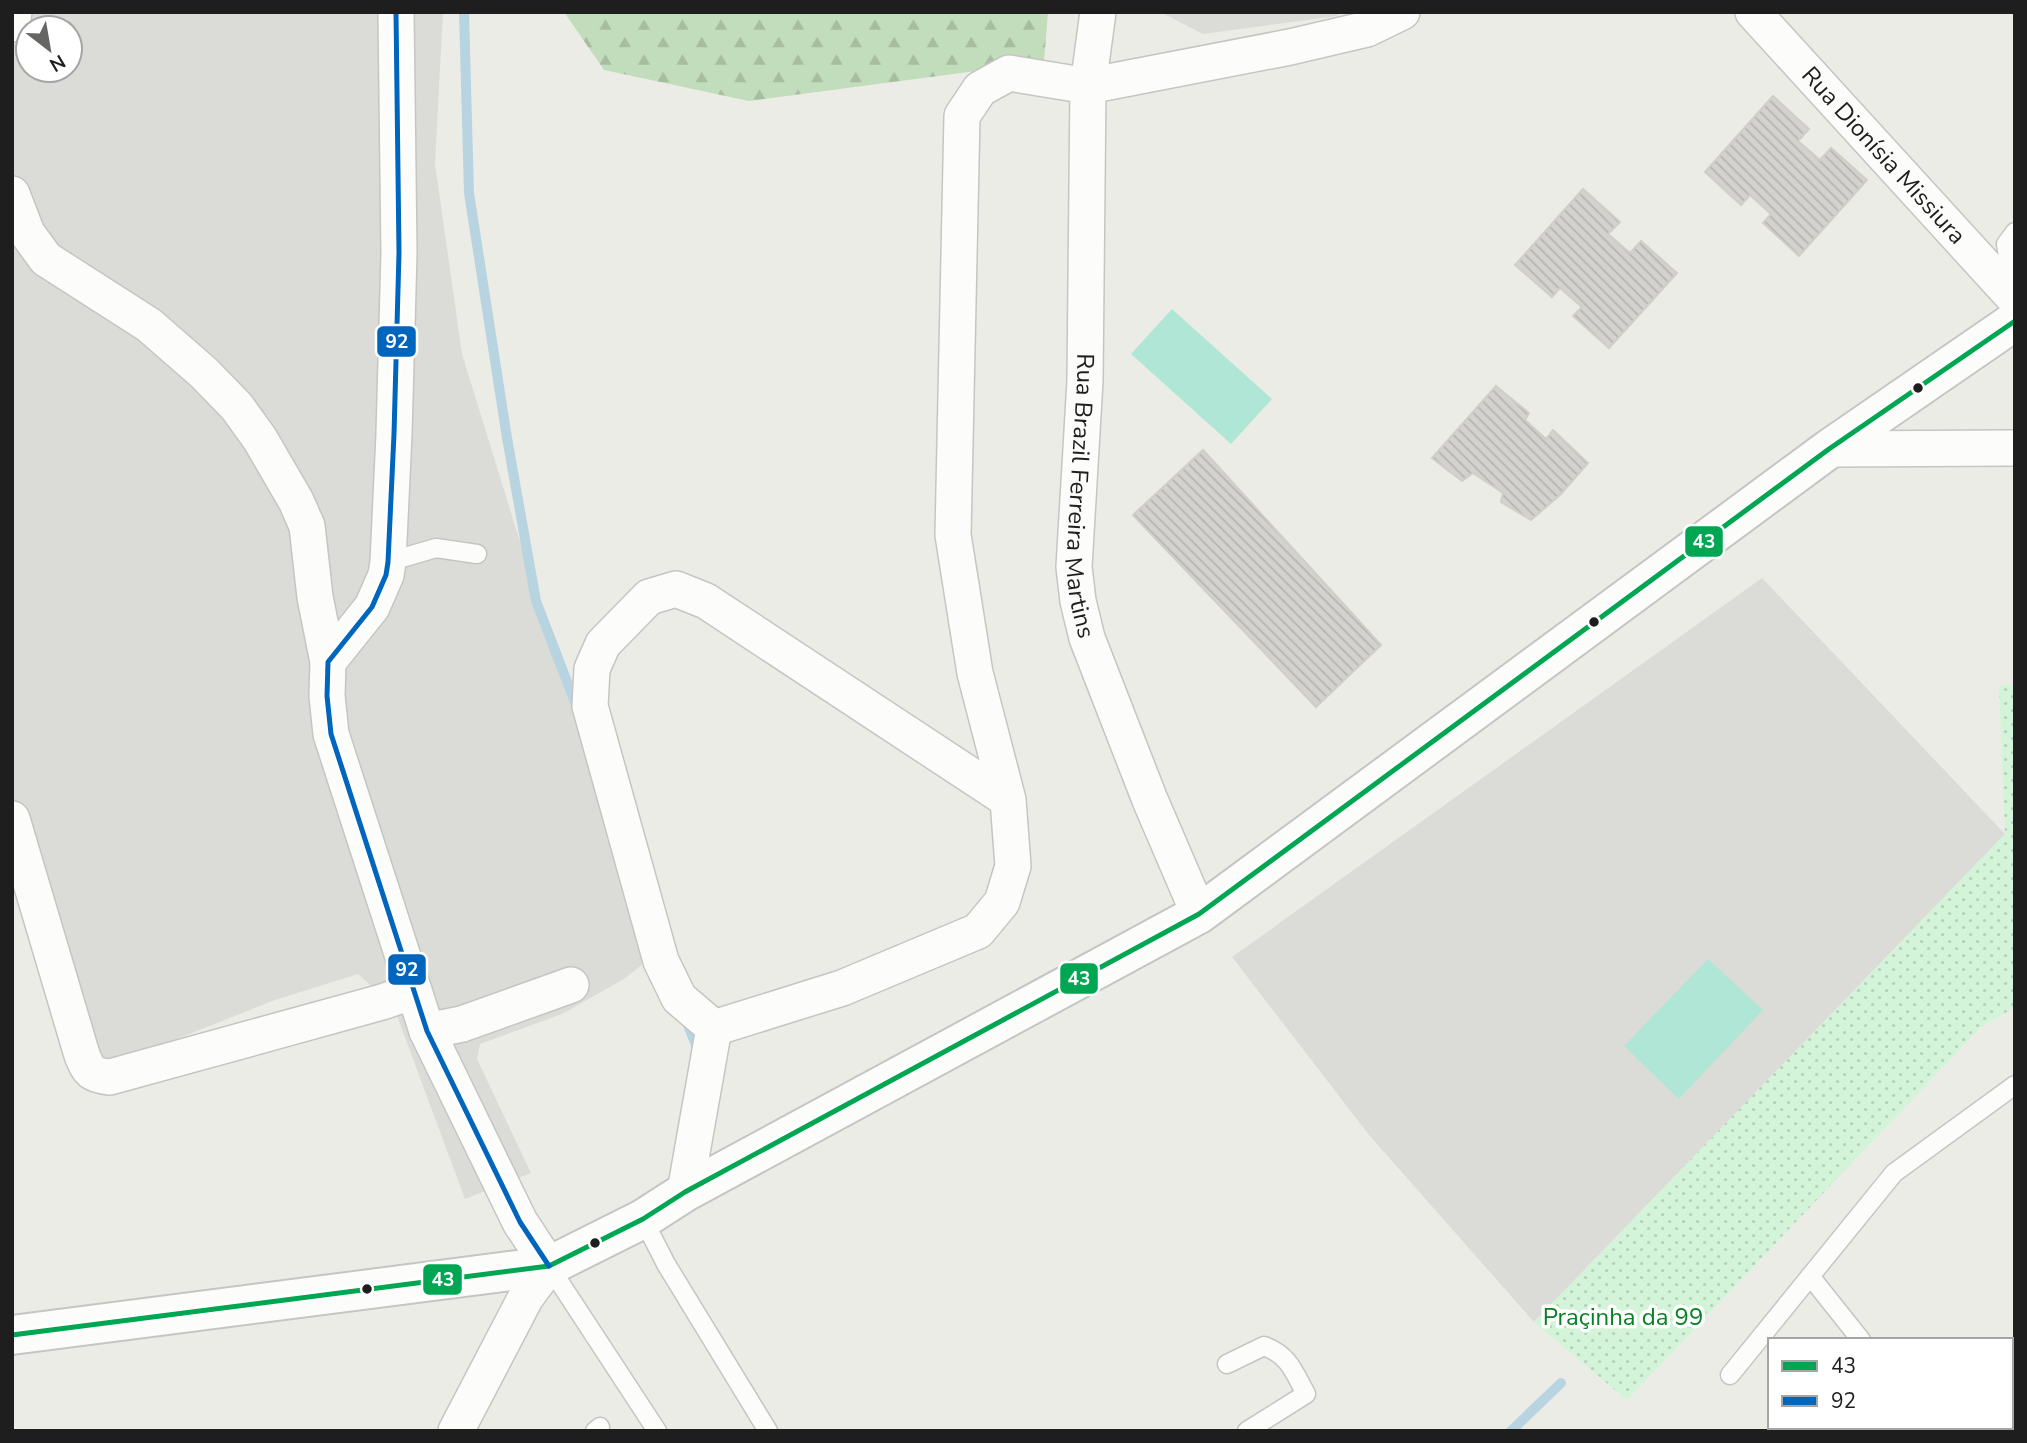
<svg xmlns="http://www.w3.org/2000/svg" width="2027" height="1443" font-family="'Nunito Sans',sans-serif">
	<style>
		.residential { fill: #dbdbd8; fill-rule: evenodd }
		.forest { fill: url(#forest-firs) }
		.park { fill: url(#park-dots) }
		.pitch { fill: #b0e6d6 }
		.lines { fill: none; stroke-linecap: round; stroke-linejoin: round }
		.stream { stroke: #b9d4e1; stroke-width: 10 }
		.building { fill: url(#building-back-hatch); stroke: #d0cec8; stroke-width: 2 }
		.service-casing { stroke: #c5c5c3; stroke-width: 21 }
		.minor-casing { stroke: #c5c5c3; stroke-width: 38 }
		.tertiary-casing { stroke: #c5c5c3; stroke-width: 42 }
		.service { stroke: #fcfcfb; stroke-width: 18 }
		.minor { stroke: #fcfcfb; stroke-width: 35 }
		.tertiary { stroke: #fcfcfb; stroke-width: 38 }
		.bus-1-casing { stroke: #fff; stroke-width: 10 }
		.bus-2-casing { stroke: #fff; stroke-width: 10 }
		.bus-1 { stroke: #00a651; stroke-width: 5 }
		.bus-2 { stroke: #0065bd; stroke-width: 5 }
		.bus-dot { fill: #1e1e1e; stroke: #fff; stroke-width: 2.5 }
		.labels { text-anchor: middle; stroke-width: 7; stroke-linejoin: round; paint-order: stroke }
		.street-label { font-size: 24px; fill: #1e1e1e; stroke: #fff }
		.park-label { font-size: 24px; fill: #088023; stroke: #fff }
		.line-badge { stroke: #fff; stroke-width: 2.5 }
		.badge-label { font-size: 19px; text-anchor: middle; font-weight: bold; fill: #fff }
	</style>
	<defs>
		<pattern id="forest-firs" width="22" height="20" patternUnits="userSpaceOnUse" patternTransform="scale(1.75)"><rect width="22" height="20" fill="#c2ddbb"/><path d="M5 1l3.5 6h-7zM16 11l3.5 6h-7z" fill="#a6bda0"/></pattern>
		<pattern id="park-dots" width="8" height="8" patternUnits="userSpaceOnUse" patternTransform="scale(1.75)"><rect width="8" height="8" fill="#d3f4d8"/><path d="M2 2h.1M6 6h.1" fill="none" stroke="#b5d1b9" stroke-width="1.8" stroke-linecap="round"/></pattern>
		<pattern id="building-back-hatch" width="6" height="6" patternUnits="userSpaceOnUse" patternTransform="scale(1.75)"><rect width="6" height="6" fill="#d3d2ce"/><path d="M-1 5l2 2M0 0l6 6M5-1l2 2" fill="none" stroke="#b5b4b0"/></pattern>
	</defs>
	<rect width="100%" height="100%" fill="#ecece7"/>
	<path class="residential" d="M12 12H443L435 164 462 354 534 587 618 829 656 954 624 979 562 1014 480 1044 477 1059 531 1173 465 1199 397 1016 385 998 358 974 275 1000 101 1069 12 859ZM28 28H70V70H28Z
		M1160 12H1344L1336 16 1203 34Z
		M1762 578 2005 834 1534 1322 1369 1135 1232 957Z"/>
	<path class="forest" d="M564 12H1048L1044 62 749 101 604 70Z"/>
	<path class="park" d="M2015 684V1007L1980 1028 1627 1400 1534 1322 2005 834 1999 685Z"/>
	<path class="pitch" d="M1172 309 1272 399 1231 444 1131 354Z
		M1708 959 1763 1010 1679 1099 1624 1046Z"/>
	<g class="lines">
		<path class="stream" d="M464 12 469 193 507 438 536 601 578 710
			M685 1018 699 1052
			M1511 1431 1561 1383"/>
	</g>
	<path class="building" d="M1773 96 1809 129 1798 141 1820 160 1831 148 1867 180 1799 256 1763 223 1771 214 1750 195 1741 205 1705 172Z
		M1583 189 1620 222 1608 234 1630 253 1641 241 1677 273 1609 348 1573 316 1582 307 1560 288 1552 297 1515 265Z
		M1496 386 1529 413 1525 420 1546 439 1553 430 1588 463 1561 494 1531 520 1501 502 1503 493 1473 473 1462 481 1432 458Z
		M1203 450 1381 645 1316 707 1133 515Z"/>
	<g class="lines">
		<g class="service-casing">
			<path id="service" d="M2015 232 2006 244 2008 257 2015 268
				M388 562 436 548 477 554
				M643 1219 666 1264 768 1431
				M549 1266 657 1431
				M1810 1276 1861 1340
				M1227 1364 1264 1346C1289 1355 1294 1372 1306 1394L1247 1431
				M1730 1375 1894 1173 2015 1085
				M595 1431 600 1427
				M1820 1431 1823 1427"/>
		</g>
		<g class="minor-casing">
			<g id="minor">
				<path d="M396 12 399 253 394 434 388 562 386 575 372 607 328 662 327 696 331 734 427 1031 520 1222 549 1266 526 1297 456 1431"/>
				<path id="s1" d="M1098 12 1088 86 1085 381 1074 567 1078 601 1087 638 1150 800 1199 914"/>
				<path id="s2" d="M1753 12 2015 299"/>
				<path d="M12 24 14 12"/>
				<path d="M12 194 27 233 46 259 149 325 204 373 237 407 260 439 296 501 307 526 315 597 328 662"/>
				<path d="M1829 449 2015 448"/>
				<path d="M1008 800 706 601 676 589 649 597 603 644 592 669 590 706 661 961 679 998 714 1028 842 988 978 931 1002 902 1013 866 1008 800 975 673 953 535 962 116 980 89 1009 73 1088 86 1290 47 1367 29 1402 12"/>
				<path d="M12 819 82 1055C89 1072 91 1075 110 1077L382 1002 414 991"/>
				<path d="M427 1031 462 1024 571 985"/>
				<path d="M685 1192 714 1028"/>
			</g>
		</g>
		<g class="tertiary-casing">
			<path id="tertiary" d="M12 1335 549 1266 643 1219 685 1192 1199 914 1829 449 2015 321"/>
		</g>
		<use href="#service" class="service"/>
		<use href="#minor" class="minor"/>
		<use href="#tertiary" class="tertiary"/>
		<g class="bus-1-casing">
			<path id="bus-1" d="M12 1335 549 1266 643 1219 685 1192 1199 914 1829 449 2015 321"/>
		</g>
		<g class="bus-2-casing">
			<path id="bus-2" d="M396 12 399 253 394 434 388 562 386 575 372 607 328 662 327 696 331 734 427 1031 520 1222 549 1266"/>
		</g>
		<use href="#bus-1" class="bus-1"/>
		<use href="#bus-2" class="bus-2"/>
	</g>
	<g class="bus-dot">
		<circle cx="1918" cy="388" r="6"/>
		<circle cx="1594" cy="622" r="6"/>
		<circle cx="595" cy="1243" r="6"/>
		<circle cx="367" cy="1289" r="6"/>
	</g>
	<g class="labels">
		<g class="street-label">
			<text dy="8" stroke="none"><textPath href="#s2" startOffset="194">Rua Dionísia Missiura</textPath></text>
			<text dy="8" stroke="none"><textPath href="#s1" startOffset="485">Rua Brazil Ferreira Martins</textPath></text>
		</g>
		<g class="park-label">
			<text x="1623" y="1325">Praçinha da 99</text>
		</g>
	</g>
	<g class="line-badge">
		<rect x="376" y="325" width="41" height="33" rx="7" fill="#0065bd"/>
		<rect x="1684" y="525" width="40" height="33" rx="7" fill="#00a651"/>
		<rect x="387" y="953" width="40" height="33" rx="7" fill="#0065bd"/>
		<rect x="1059" y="962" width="40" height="33" rx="7" fill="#00a651"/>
		<rect x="422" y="1263" width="41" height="33" rx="7" fill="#00a651"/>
	</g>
	<g class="badge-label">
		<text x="397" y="348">92</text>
		<text x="1704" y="548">43</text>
		<text x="407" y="976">92</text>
		<text x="1079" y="985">43</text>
		<text x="443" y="1286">43</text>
	</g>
	<rect width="2027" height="1443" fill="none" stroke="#1e1e1e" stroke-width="28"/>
	<rect x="1768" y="1338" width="245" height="91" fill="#ffffff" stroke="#a5a5a5" stroke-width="2"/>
	<rect x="1782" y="1361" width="35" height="10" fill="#00a651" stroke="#a5a5a5" stroke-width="2"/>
	<text x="1831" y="1373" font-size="21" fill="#1e1e1e">43</text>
	<rect x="1782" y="1396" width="35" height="10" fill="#0065bd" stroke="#a5a5a5" stroke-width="2"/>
	<text x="1831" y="1408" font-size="21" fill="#1e1e1e">92</text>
	<g transform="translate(49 49) rotate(149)"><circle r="33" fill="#ffffff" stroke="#a5a5a5" stroke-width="2"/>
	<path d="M0-5L12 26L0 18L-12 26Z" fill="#666664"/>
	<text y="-10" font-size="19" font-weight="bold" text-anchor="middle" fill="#1e1e1e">N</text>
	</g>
</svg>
